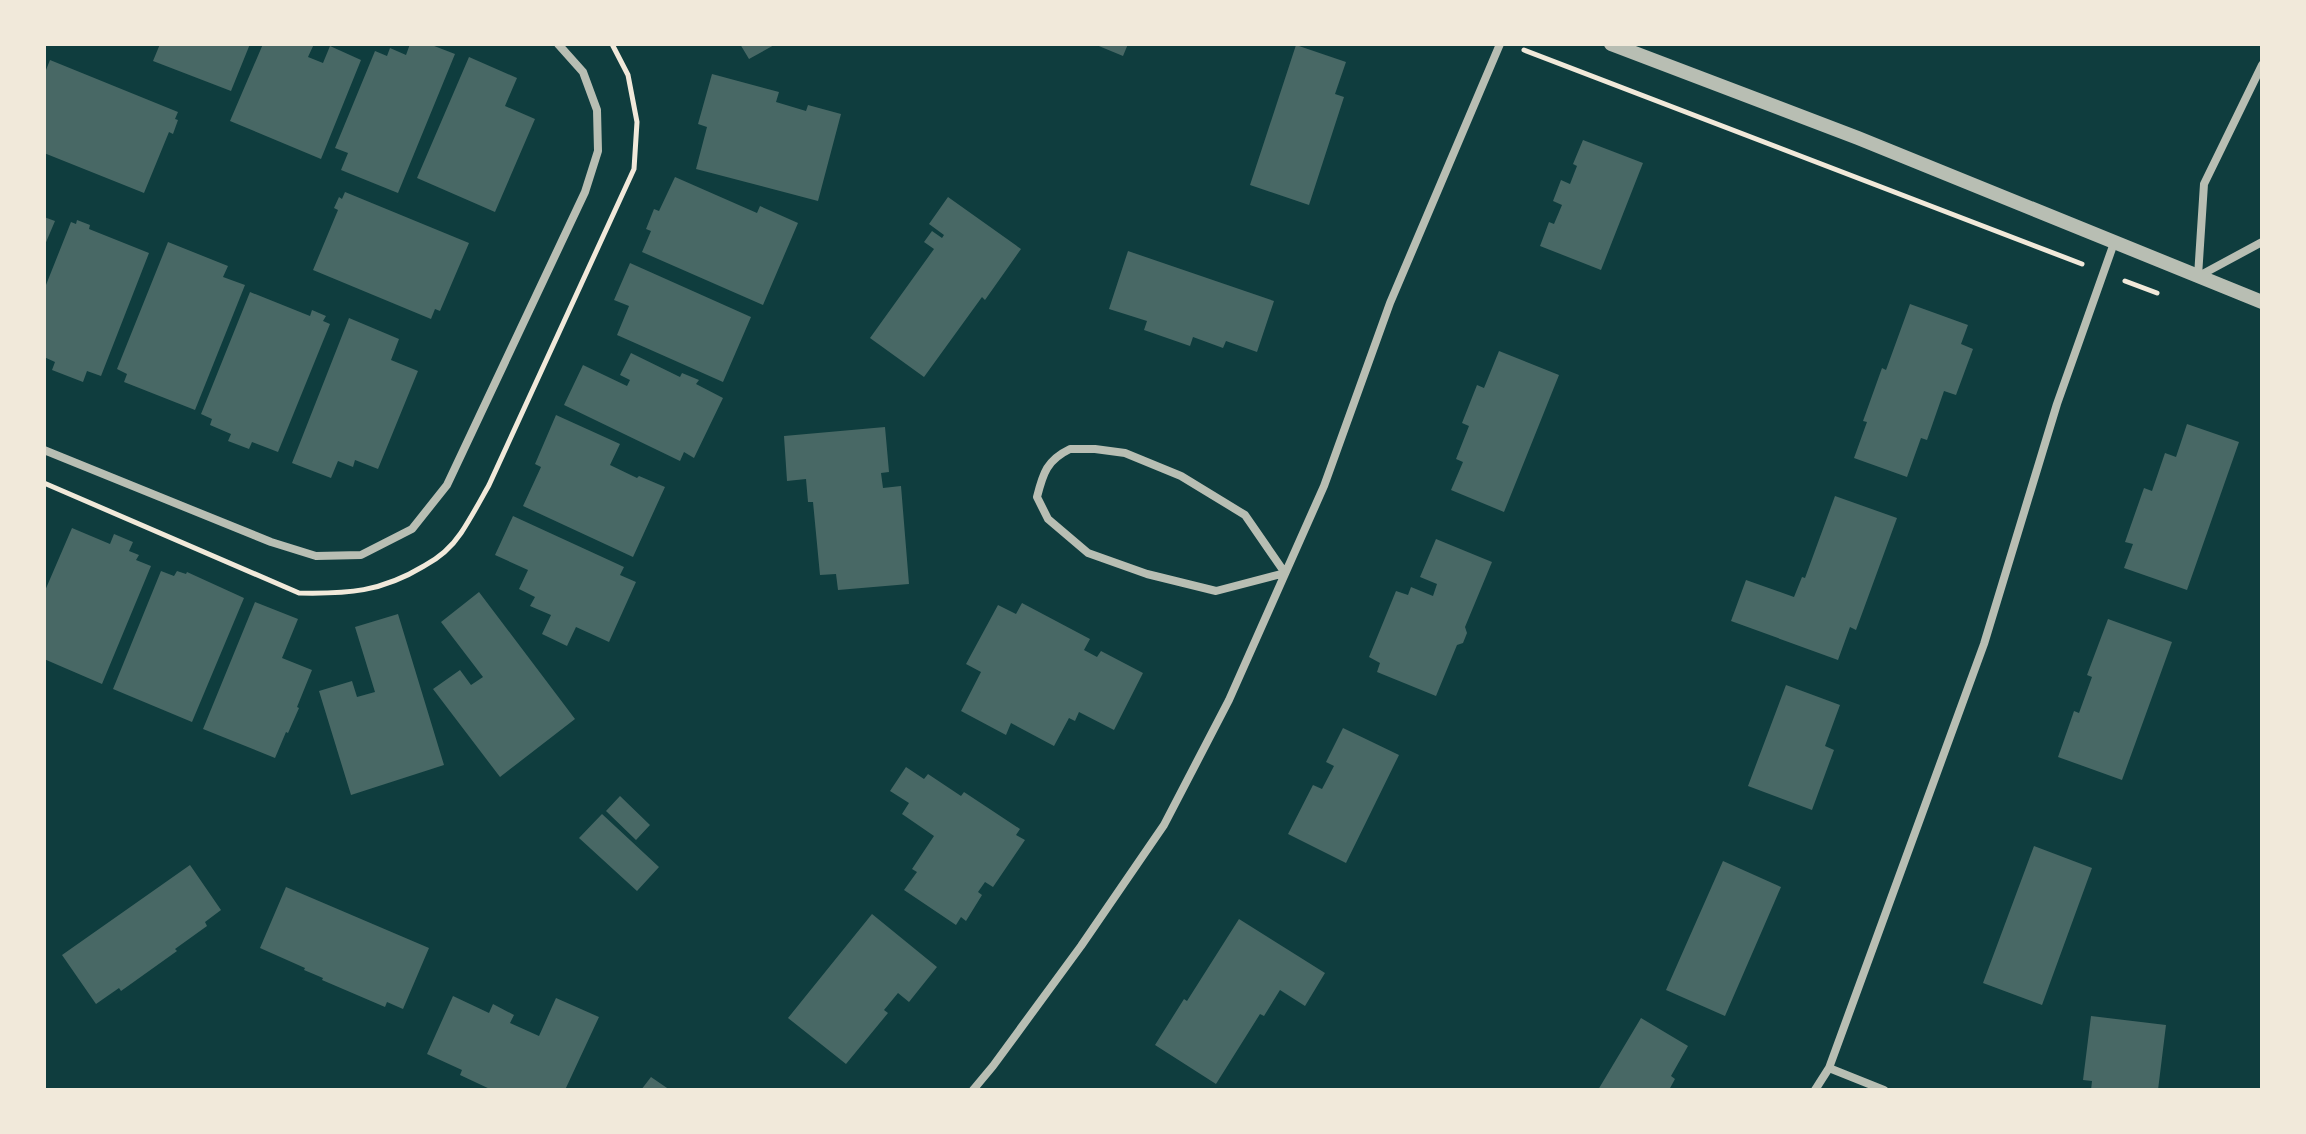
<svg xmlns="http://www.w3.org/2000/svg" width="2306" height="1134" font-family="'PT Sans',sans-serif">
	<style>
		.building { fill: #486865 }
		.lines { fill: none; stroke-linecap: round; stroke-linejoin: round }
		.path { stroke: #f1e9da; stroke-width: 5 }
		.minor { stroke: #b8beb3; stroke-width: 8 }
		.tertiary { stroke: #b8beb3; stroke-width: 14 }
	</style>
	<rect width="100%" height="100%" fill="#0f3d3e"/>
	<path class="building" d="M160 44H250L231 91 153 61Z
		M263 44H314L308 57 323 63 330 46 361 60 321 159 230 121Z
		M410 44H429L455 54 398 193 341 170 348 153 335 148 375 51 387 56 390 48 406 55Z
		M740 44H776L749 59Z
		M1094 44H1128L1123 56Z
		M1296 45 1346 62 1335 94 1344 97 1309 205 1250 185Z
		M469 57 517 78 505 106 535 119 495 212 417 178Z
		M50 60 178 112 175 119 178 120 173 134 169 132 144 193 44 153V75Z
		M712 74 779 92 776 102 806 111 808 105 841 114 818 201 696 169 707 127 698 124Z
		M1583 140 1643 163 1601 270 1540 246 1549 222 1554 224 1562 205 1553 201 1561 180 1570 184 1577 166 1573 164Z
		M675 177 757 213 760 206 798 223 763 305 642 252 651 231 646 229 654 209 659 211Z
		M345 192 469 243 440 311 435 309 431 319 313 270 338 210 334 208 339 197 342 199Z
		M948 197 1021 249 985 300 982 297 924 377 870 338 934 249 924 242 932 231 942 238 944 235 929 224Z
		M44 217 55 221 44 247Z
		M77 220 90 225 89 229 149 253 101 376 87 371 83 382 52 370 55 362 44 357V290L71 222 76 224Z
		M168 242 228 266 223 277 245 285 195 410 124 382 127 374 117 369Z
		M1128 251 1274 301 1257 352 1226 341 1223 348 1193 337 1190 346 1144 330 1147 321 1109 309Z
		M630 263 751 317 723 382 617 335 629 306 614 300Z
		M250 292 310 316 312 310 326 316 323 321 330 324 278 452 252 442 249 449 228 441 231 434 210 425 212 419 201 414Z
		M1910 304 1968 325 1961 344 1973 349 1956 395 1944 391 1927 440 1921 438 1907 477 1854 458 1867 422 1863 421 1882 368 1886 370Z
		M349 318 399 339 391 360 418 371 378 469 355 460 353 467 338 461 331 478 292 463Z
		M1499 351 1559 375 1504 512 1451 490 1463 462 1456 459 1469 426 1462 423 1477 385 1484 388Z
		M631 353 680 377 682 373 699 380 696 384 723 398 694 458 684 452 680 461 564 405 583 365 627 386 630 380 620 375Z
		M556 415 620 444 610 465 637 478 639 476 665 487 633 557 523 506 541 467 535 464Z
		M2187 424 2239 442 2187 590 2124 568 2133 544 2125 542 2144 488 2152 491 2165 453 2176 457Z
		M885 427 889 472 881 473 883 488 901 486 909 584 838 590 836 574 820 575 813 502H808L806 479 787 481 784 436Z
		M1835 496 1897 518 1856 630 1850 627 1838 660 1731 621 1746 580 1794 597 1802 577 1805 578Z
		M513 516 624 567 620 575 636 582 609 642 576 627 567 646 542 634 551 615 530 606 535 597 519 589 528 570 495 555Z
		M72 528 110 544 114 534 133 542 129 551 139 555 136 560 151 566 102 684 44 659V593Z
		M1436 539 1492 562 1465 627 1467 633 1463 643 1457 645 1436 696 1377 672 1380 663 1369 657 1396 591 1408 595 1411 587 1433 596 1437 584 1420 577Z
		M161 571 174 576 177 571 186 574 187 572 244 598 192 722 113 689Z
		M479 592 575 719 500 777 433 689 460 670 471 685 483 677 441 622Z
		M255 602 298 619 282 658 312 670 297 707 299 708 288 733 286 732 275 758 203 729Z
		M1022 603 1090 639 1084 650 1097 657 1101 651 1143 673 1114 730 1079 712 1075 721 1069 718 1054 746 1011 723 1006 735 961 711 981 672 966 664 998 605 1016 614Z
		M398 614 444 765 351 795 319 691 352 681 357 697 375 692 355 627Z
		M2108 619 2172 642 2122 780 2058 757 2074 711 2079 713 2092 677 2087 675Z
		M1786 685 1840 705 1825 746 1834 750 1812 810 1748 786Z
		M1343 728 1399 755 1346 863 1288 834 1313 785 1322 789 1334 766 1326 762Z
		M906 767 924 779 928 774 961 796 964 792 1020 829 1016 835 1025 840 993 887 985 882 978 892 982 895 966 921 961 917 956 925 904 890 917 872 912 869 934 836 902 814 909 803 890 791Z
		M620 796 650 825 636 840 606 811Z
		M602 814 659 867 637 891 579 838Z
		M2034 846 2092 868 2042 1005 1983 983Z
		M1723 861 1781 887 1725 1016 1666 990Z
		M190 865 221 910 205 922 207 926 175 949 177 951 121 991 119 988 96 1004 62 955Z
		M286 887 429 948 403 1009 387 1002 385 1007 322 980 323 978 304 970 305 968 260 948Z
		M872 914 937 967 909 1002 898 993 884 1010 888 1013 846 1064 788 1018Z
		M1239 919 1325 973 1305 1006 1280 990 1264 1016 1260 1014 1216 1084 1155 1045 1184 999 1187 1001Z
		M453 996 489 1013 493 1004 514 1015 510 1023 539 1036 556 998 599 1017 565 1090H492L460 1075 462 1070 427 1054Z
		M2091 1016 2166 1025 2158 1090H2091L2092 1081 2083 1080Z
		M1641 1018 1688 1046 1671 1076 1675 1079 1669 1090H1598Z
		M651 1077 670 1090H641Z"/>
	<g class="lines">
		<path class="path" d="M1524 50 2082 264
			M2125 281 2157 293
			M44 483 299 593C348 594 381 592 424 566 439 558 451 548 461 533 471 518 480 501 489 485L634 169 637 122 628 75 612 44"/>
		<path class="minor" d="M2198 276 2204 184 2262 65
			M2199 276 2262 242
			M1070 449H1095L1125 453 1181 476 1245 515 1285 573 1216 591 1147 574 1088 553 1048 519 1037 497C1043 473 1047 460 1070 449Z
			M44 450 271 542 316 556 361 555 412 529 447 485 585 192 598 151 597 110 583 72 558 44
			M1829 1068 1884 1090
			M973 1090 993 1066 1081 946 1164 825 1229 700 1324 486 1390 303 1500 44
			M1815 1090 1829 1068 1984 644 2057 404 2114 243"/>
		<path class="tertiary" d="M1611 44 1858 138 2262 302"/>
	</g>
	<rect width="2306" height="1134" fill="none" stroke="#f1e9da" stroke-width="92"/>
</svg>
